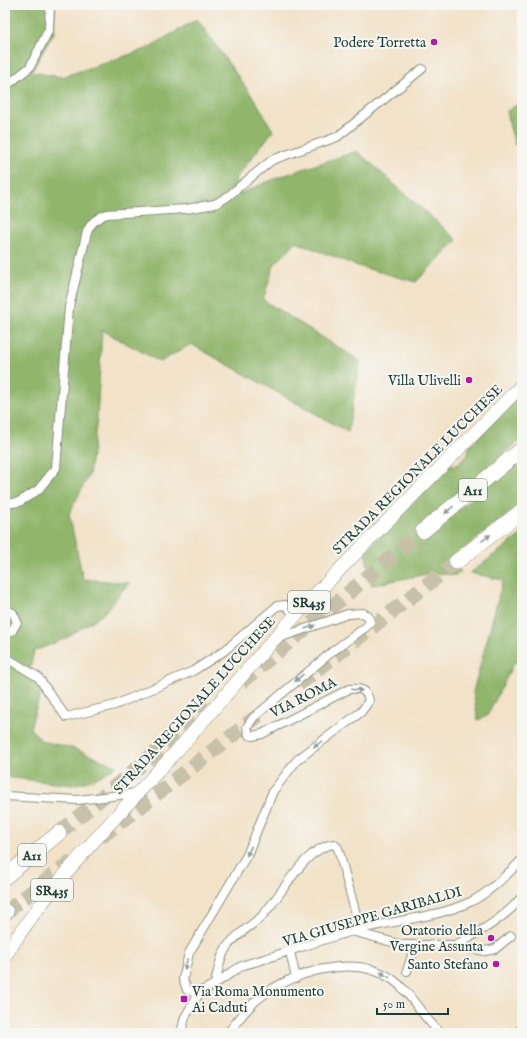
<svg xmlns="http://www.w3.org/2000/svg" width="527" height="1038" font-family="'IM FELL English',serif">
	<style>
		.forest { fill: #90b66c; stroke: #587a50 }
		.lines { fill: none; stroke-linecap: round; stroke-linejoin: round }
		.motorway-tunnel { stroke: #c8c1aa; stroke-width: 15; stroke-dasharray: 15 8; stroke-linecap: butt }
		.minor-casing { stroke: #88907e; stroke-width: 10 }
		.primary-casing { stroke: #88907e; stroke-width: 14 }
		.motorway-casing { stroke: #88907e; stroke-width: 16 }
		.minor { stroke: #fff; stroke-width: 8 }
		.primary { stroke: #fff; stroke-width: 13 }
		.motorway { stroke: #fff; stroke-width: 15 }
		.oneway { fill: #8f9e9a }
		.poi-dot { fill: #b5179e; stroke: #f6f6f2; stroke-width: 1.5 }
		.labels { text-anchor: middle; stroke-width: 4; stroke-linejoin: round; paint-order: stroke }
		.shield { fill: #f6f6f2; stroke: #60746d; stroke-width: 1 }
		.shield-label { font-size: 13px; font-weight: bold; fill: #1f3d34 }
		.poi-label { font-size: 14px; fill: #1f3d34; stroke: #f6f6f2; text-anchor: end }
		.street-label { font-size: 14px; fill: #1f3d34; stroke: #f6f6f2 }
	</style>
	<rect width="100%" height="100%" fill="#f6f6f2"/>
	<filter id="ink" filterUnits="userSpaceOnUse"><feTurbulence type="fractalNoise" baseFrequency=".025" numOctaves="2"/><feDisplacementMap in="SourceGraphic" scale="8" xChannelSelector="R" yChannelSelector="G"/><feConvolveMatrix kernelMatrix="1 2 1 2 8 2 1 2 1" color-interpolation-filters="sRGB"/></filter>
	<filter id="wash" filterUnits="userSpaceOnUse"><feTurbulence type="fractalNoise" baseFrequency=".012" numOctaves="4" result="noise"/><feDisplacementMap in="SourceGraphic" scale="16" xChannelSelector="R" yChannelSelector="G"/><feGaussianBlur stdDeviation="0.9" result="paint"/><feColorMatrix in="noise" values="0 0 0 0 0 0 0 0 0 0 0 0 0 0 0 0 0 1.4 0 .05"/><feComposite in="paint" operator="in"/></filter>
	<g filter="url(#wash)">
		<rect width="100%" height="100%" fill="#f2e2c8"/>
		<path class="forest" d="M5 5H55L54 33 31 72 62 77 146 49 197 19 257 103 273 131 235 179 239 194 279 177 357 151 457 240 416 282 358 266 296 242 274 265 263 300 360 361 348 432 191 344 160 362 102 330 97 419 89 475 69 514 83 579 129 583 103 614 65 639 34 651 30 669 41 692 30 728 42 741 75 749 117 766 93 780 72 785 5 777Z
			M522 101V150L515 145 506 112Z
			M522 392V439L417 527 425 537 522 457V503L451 559 461 572 456 575 432 573 372 585 365 552 452 463 455 466 468 455 469 447Z
			M522 534V659L514 663 487 716 478 720 473 692 503 580 470 573Z"/>
	</g>
	<g filter="url(#ink)">
		<g class="lines">
			<path class="motorway-tunnel" d="M241 682 423 531
				M299 684 456 562
				M59 833 211 707
				M101 837 259 715
				M6 912 78 856"/>
			<g class="minor-casing">
				<path id="minor" d="M5 87 30 67 49 29 50 5
					M5 504 19 502 38 490 56 468 69 307 87 232C91 222 97 217 107 214L186 209 215 204 227 197 272 160 337 137 422 69
					M5 609 13 613 17 622 12 631 5 634
					M276 639 348 614 363 613 368 616 370 622 366 627 333 651 253 718 247 727 249 735 253 736 262 734 349 689C360 688 367 689 369 701L361 712 297 760 273 791 247 855 189 953 183 979 187 990C203 999 228 972 244 965 283 954 321 939 361 929 396 920 436 918 470 902 489 893 506 875 522 860
					M5 657 38 677 66 717 115 705 193 671 224 651 277 606 285 605 296 616
					M5 796 78 800 137 793
					M355 932 403 945H454L485 951 495 949 511 936
					M455 945C479 933 505 918 522 897
					M290 952 296 978
					M407 971 415 946
					M215 983C218 972 220 957 226 948 235 935 250 927 261 917 281 897 304 847 334 844L338 848 360 929
					M181 1033 185 1017 200 992
					M228 1033C237 1021 246 1009 258 999 291 972 354 953 392 979 412 993 422 1018 441 1033
					M517 1033 522 1028"/>
			</g>
			<g class="primary-casing">
				<path id="primary" d="M5 956C51 882 113 821 171 757 213 711 252 663 294 617 369 538 446 463 522 385"/>
			</g>
			<g class="motorway-casing">
				<path id="motorway" d="M423 531 522 449
					M456 562 522 511
					M5 877 59 833
					M5 912H6"/>
			</g>
			<use href="#minor" class="minor"/>
			<use href="#primary" class="primary"/>
			<use href="#motorway" class="motorway"/>
		</g>
		<defs><path id="oneway-solid" d="M-6-.8H1V-3.2L6.5 0L1 3.2V.8H-6Z"/></defs>
		<g class="oneway">
			<use href="#oneway-solid" transform="translate(449 510) rotate(140)"/>
			<use href="#oneway-solid" transform="translate(486 538) rotate(-38)"/>
			<use href="#oneway-solid" transform="translate(310 627) rotate(-19)"/>
			<use href="#oneway-solid" transform="translate(299 678) rotate(140)"/>
			<use href="#oneway-solid" transform="translate(357 690) rotate(7)"/>
			<use href="#oneway-solid" transform="translate(318 744) rotate(144)"/>
			<use href="#oneway-solid" transform="translate(249 851) rotate(116)"/>
			<use href="#oneway-solid" transform="translate(186 964) rotate(104)"/>
			<use href="#oneway-solid" transform="translate(385 975) rotate(-151)"/>
		</g>
	</g>
	<g class="poi-dot">
		<circle cx="434" cy="42" r="4"/>
		<circle cx="469" cy="380" r="4"/>
		<circle cx="491" cy="938" r="4"/>
		<circle cx="496" cy="964" r="4"/>
		<rect x="180" y="995" width="8" height="8" rx="2"/>
	</g>
	<g class="labels">
		<g class="shield">
			<rect x="459" y="479" width="28" height="22" rx="3"/>
			<rect x="288" y="591" width="42" height="22" rx="3"/>
			<rect x="18" y="844" width="28" height="22" rx="3"/>
			<rect x="31" y="879" width="42" height="22" rx="3"/>
		</g>
		<g class="shield-label">
			<text x="473" y="495">A11</text>
			<text x="309" y="607">SR435</text>
			<text x="32" y="860">A11</text>
			<text x="52" y="895">SR435</text>
		</g>
		<g class="poi-label">
			<text x="426" y="47">Podere Torretta</text>
			<text x="461" y="385">Villa Ulivelli</text>
			<text x="483" y="935">Oratorio della<tspan x="483" dy="16">Vergine Assunta</tspan></text>
			<text x="488" y="969">Santo Stefano</text>
			<text x="192" y="996" text-anchor="start">Via Roma Monumento<tspan x="192" dy="16">Ai Caduti</tspan></text>
		</g>
		<g class="street-label">
			<text transform="translate(417 469) rotate(-45)" y="5">STRADA REGIONALE LUCCHESE</text>
			<text transform="translate(303 697) rotate(-27)" y="5">VIA ROMA</text>
			<text transform="translate(194 705) rotate(-48)" y="5">STRADA REGIONALE LUCCHESE</text>
			<text transform="translate(372 916) rotate(-16)" y="5">VIA GIUSEPPE GARIBALDI</text>
		</g>
	</g>
	<rect width="527" height="1038" fill="none" stroke="#f6f6f2" stroke-width="20"/>
	<path d="M377 1008v6h71v-6" fill="none" stroke="#1f3d34" stroke-width="2"/>
	<text x="383" y="1008" font-size="12" fill="#1f3d34" stroke="#f6f6f2" stroke-width="3" paint-order="stroke">50 m</text>
</svg>
